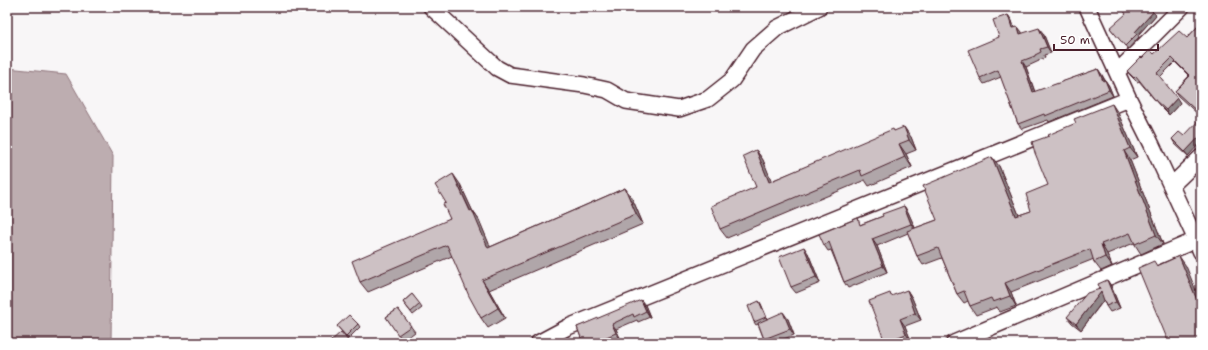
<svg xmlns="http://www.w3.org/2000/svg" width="1208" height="350" font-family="'Shantell Sans',sans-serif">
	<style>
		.water { fill: #bdadb0; stroke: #8f747b }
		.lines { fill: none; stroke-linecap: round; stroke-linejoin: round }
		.minor-casing { stroke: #4a1f2b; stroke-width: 18 }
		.minor { stroke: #fff; stroke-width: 15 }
		.wall { fill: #b0a6a9; stroke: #4a1f2b }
		.shaded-wall { fill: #908789; stroke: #4a1f2b }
		.building { fill: #cdc1c4; stroke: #4a1f2b }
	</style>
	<rect width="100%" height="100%" fill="#f8f6f7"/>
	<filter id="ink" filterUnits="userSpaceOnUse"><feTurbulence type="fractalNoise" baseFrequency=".025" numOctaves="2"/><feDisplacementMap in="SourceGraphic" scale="8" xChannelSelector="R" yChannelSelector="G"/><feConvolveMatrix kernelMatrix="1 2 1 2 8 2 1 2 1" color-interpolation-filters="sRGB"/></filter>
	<g filter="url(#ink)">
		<path class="water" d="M7 68 66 74 113 156 111 343H7Z"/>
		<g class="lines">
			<g class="minor-casing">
				<path id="minor" d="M431 7 497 68 510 75 584 85 607 90 626 101 679 109 708 99 732 80 753 49 777 28 819 7
					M1087 7 1129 99 1152 145 1196 240 1201 252
					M1117 72 1182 7
					M1171 186 1201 157
					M538 343 568 327 1129 99
					M954 343 1196 240"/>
			</g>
			<use href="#minor" class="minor"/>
		</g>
		<path class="wall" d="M1153 12 1156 15 1138 35 1139 37 1128 49 1110 28Z
			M1008 15 1012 21 1014 28 1018 27 1022 34 1043 33 1051 53 1044 55 1045 58 1039 60V61L1026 67 1035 92 1098 69 1102 75 1105 80 1109 86 1113 96 1049 122 1048 120 1022 129 1018 124 1001 77 984 84 980 78 999 37Z
			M1201 23V117L1178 96 1175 91 1189 76 1175 62 1160 77 1180 103 1169 115 1159 105 1139 81 1137 82 1130 75 1127 71 1142 58 1154 54 1187 38Z
			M1118 113 1137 157 1130 160 1163 244 1141 254 1134 243 1107 254 1112 266 1101 271 1094 262V259L1011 292 1016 306 1000 312 997 307 976 315 970 306 968 301 964 303 957 294 942 258 923 265 917 256 908 233 877 246 887 272 848 288 844 282 831 250 828 251 824 245 862 224 883 216 904 206 908 212 915 228 937 220 999 166 1019 215 1031 211 1048 185Z
			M894 131 911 137 916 150 906 154 912 167 869 186 865 180 727 238 720 229 756 187V150L763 160 771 181Z
			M1184 136 1188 156 1175 144 1172 139Z
			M460 184 472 210 479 220 490 247 625 188 632 198 643 224 489 290 505 318 488 328 481 318 452 256 368 292 360 282 450 219 446 203Z
			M808 253 820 283 796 293 791 287Z
			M1107 280 1111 286 1120 308 1110 312 1106 306 1104 300 1081 330 1072 323 1067 317 1100 289Z
			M907 290 912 298 921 320 905 326 911 341 906 343H886L885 342Z
			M412 294 422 308 413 315 403 302Z
			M759 301 761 304 767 319H788L794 335 774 343H767L764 339 758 324 756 325 754 322Z
			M645 305 650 317 638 322 637 320 616 329 620 338 608 343H583L577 327Z
			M398 309 415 332 403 341 386 317Z
			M358 324 360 327 348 339 337 326Z"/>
		<path class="shaded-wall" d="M1153 12 1156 15 1138 35 1135 32Z
			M1008 15 1012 21 1016 34 1012 28Z
			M1018 27 1022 32 1024 40 1020 34Z
			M1039 28 1043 33 1051 53 1047 47Z
			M1022 61 1026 67 1037 98 1033 92Z
			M1098 69 1102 75 1107 86 1103 81Z
			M1105 80 1109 86 1113 96 1109 90Z
			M1177 98 1180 103 1169 115 1166 110Z
			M1112 104 1118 113 1137 157 1130 148Z
			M904 127 911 137 916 150 909 140Z
			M1201 135V142L1188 156 1185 152Z
			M899 144 906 154 912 167 905 157Z
			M756 150 763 160 776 192 769 182Z
			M1124 151 1130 160 1163 244 1156 235Z
			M992 157 999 166 1023 225 1016 216Z
			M453 174 460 184 475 216 472 210 479 220 495 258 488 248Z
			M625 188 632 198 643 224 636 214Z
			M904 206 908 212 916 230 911 224Z
			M872 239 877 246 887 272 883 266Z
			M1101 244 1107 254 1112 266 1105 257Z
			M804 247 808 253 820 283 816 277Z
			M1179 256 1186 266 1201 303V310Z
			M482 280 489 290 505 318 498 308Z
			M1107 280 1111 286 1120 308 1116 302Z
			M1005 283 1011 292 1016 306 1010 296Z
			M907 290 912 298 921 320 915 313Z
			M1101 292 1105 298 1081 330 1076 324Z
			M641 300 645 305 650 317 646 311Z
			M759 301 761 304 768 320 766 317Z
			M783 312 788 319 794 335 790 329Z
			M900 319 905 326 911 341 906 334Z
			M612 324 616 329 620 338 616 333Z"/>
		<path class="building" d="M1121 7H1148L1153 12 1135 32 1137 34 1125 46 1110 28 1126 14Z
			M1008 15 1012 28 1018 27 1020 34 1039 28 1047 47 1040 49 1041 52 1035 55V56L1022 61 1033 92 1098 69 1103 81 1105 80 1109 90 1045 116 1044 114 1018 124 998 70 980 78 968 50 999 37 993 20Z
			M1201 23V115L1175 91 1190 76 1172 58 1157 73 1177 98 1166 110 1156 101 1136 76 1134 78 1127 71 1141 57 1142 58 1150 50 1154 54 1179 31 1187 38Z
			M1112 104 1130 148 1124 151 1156 235 1135 244 1130 233 1101 244 1105 257 1094 262 1090 249 1005 283 1010 296 993 302 991 298 970 306 964 291 957 294 938 248 917 256 907 231 937 220 923 186 992 157 1016 216 1031 211 1026 194 1048 185 1035 153 1032 142 1049 136 1048 135 1076 123 1074 119Z
			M1201 118V135L1185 152 1172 139 1179 132 1184 136Z
			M904 127 909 140 899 144 905 157 862 176 860 170 720 229 711 206 756 187 743 156 756 150 769 182 893 129 894 131Z
			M453 174 470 211 472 210 488 248 625 188 636 214 482 280 498 308 481 318 469 296 447 245 360 282 352 261 450 219 443 204 446 203 435 185Z
			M1201 181V188L1198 184Z
			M904 206 911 224 872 239 883 266 844 282 829 242 824 245 819 234 858 218 860 225 883 216 882 214Z
			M804 247 816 277 791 287 779 257Z
			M1179 256 1201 310V343H1163L1168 341 1138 268 1154 261 1157 266Z
			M1107 280 1116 302 1106 306 1101 292 1076 324 1067 317 1087 293 1100 289 1098 284Z
			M907 290 915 313 900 319 906 334 885 342 869 301 890 293 891 296Z
			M412 294 420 304 411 312 403 302Z
			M641 300 646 311 634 317 633 314 612 324 616 333 592 343H583L577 327Z
			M759 301 766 317 754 322 748 306Z
			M398 309 411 326 398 335 386 317Z
			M783 312 790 329 764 339 758 323Z
			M349 315 358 324 346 336 337 326Z
			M341 332 350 343H331L330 342Z"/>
	</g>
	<rect width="1208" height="350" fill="none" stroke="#fff" stroke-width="24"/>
	<rect x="12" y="12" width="1184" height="326" fill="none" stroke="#4a1f2b" stroke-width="1.5" filter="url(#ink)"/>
	<path d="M1054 44v6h104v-6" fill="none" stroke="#4a1f2b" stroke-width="2"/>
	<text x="1060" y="44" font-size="12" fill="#4a1f2b" stroke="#ffffff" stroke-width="3" paint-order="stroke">50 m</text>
</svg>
